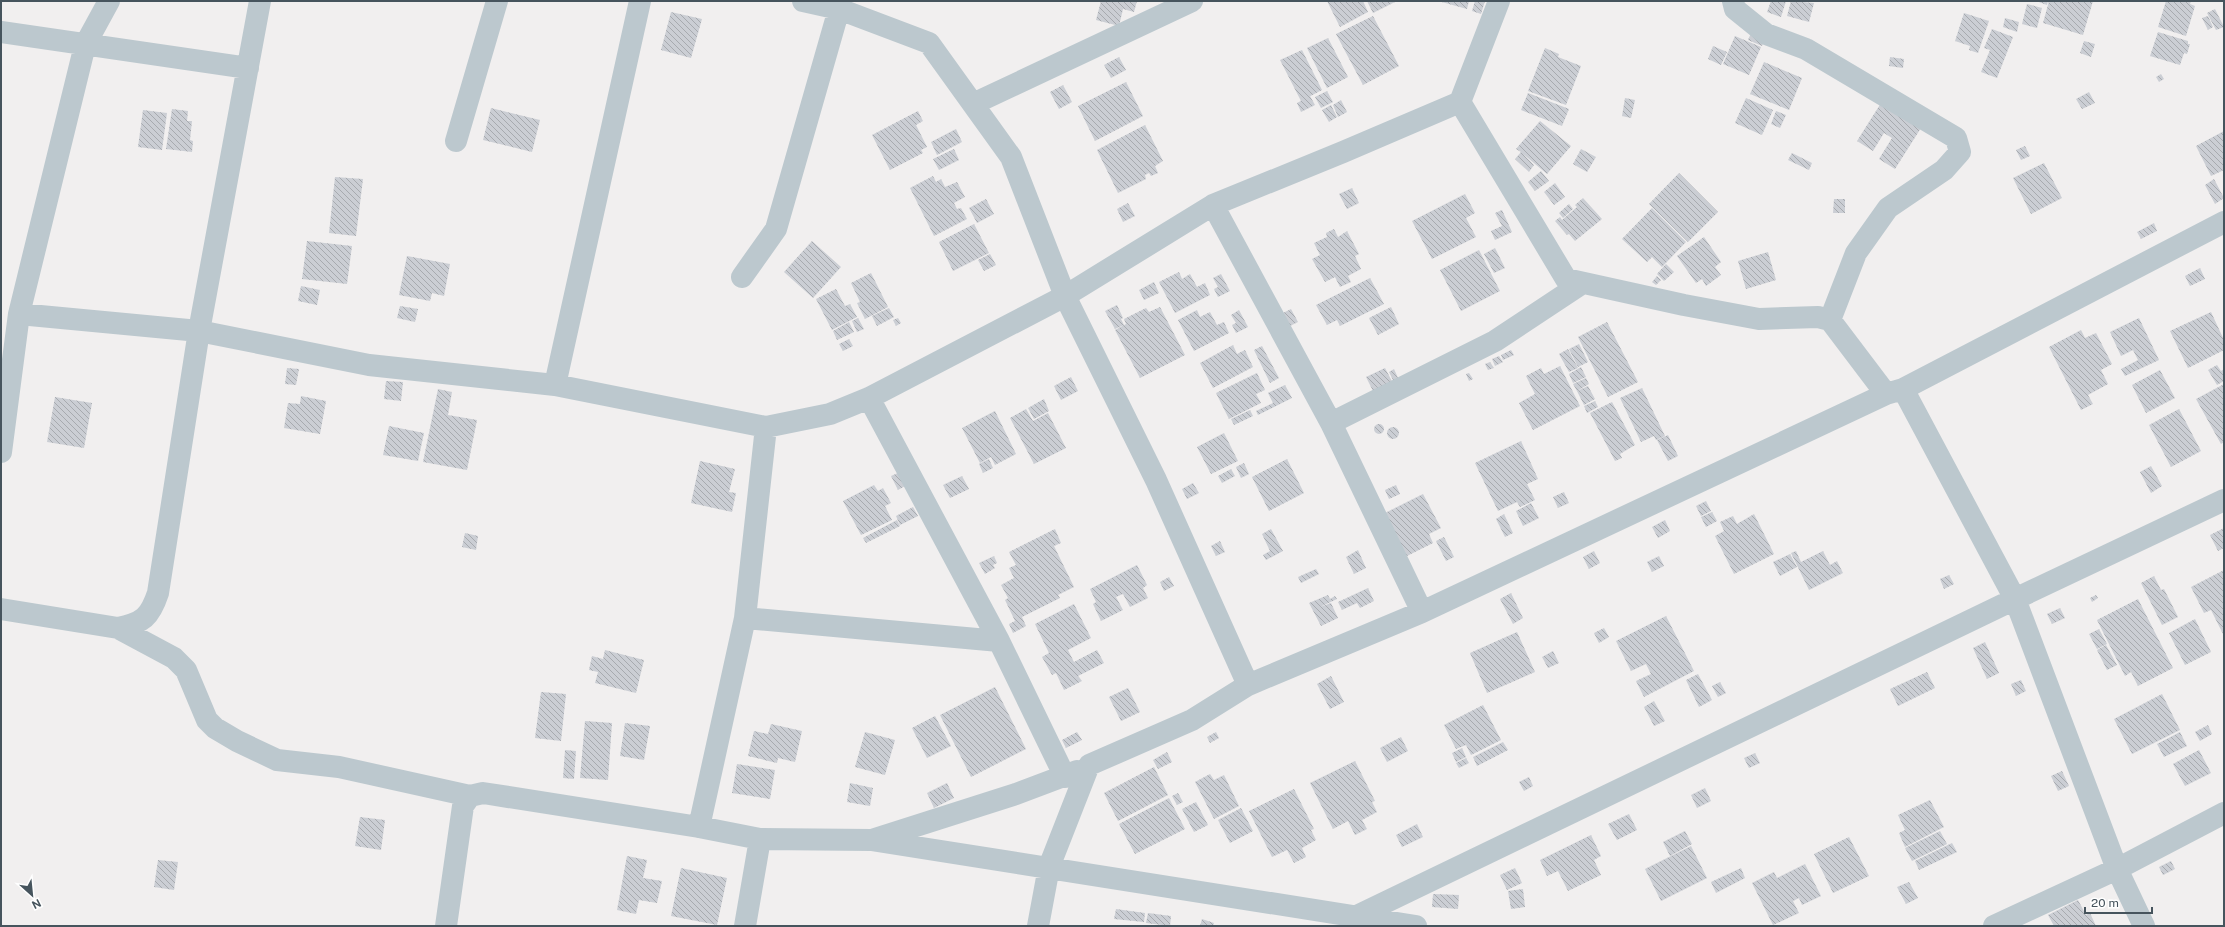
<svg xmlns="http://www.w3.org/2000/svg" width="2225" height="927" font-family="'Public Sans',sans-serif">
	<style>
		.building { fill: url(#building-back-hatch) }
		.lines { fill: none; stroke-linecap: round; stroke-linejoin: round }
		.street { stroke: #bcc8ce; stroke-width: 22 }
	</style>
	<defs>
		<pattern id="building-back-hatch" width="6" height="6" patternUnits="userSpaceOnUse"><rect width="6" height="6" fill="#cbced4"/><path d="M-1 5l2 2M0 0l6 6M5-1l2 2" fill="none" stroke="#a7aaaf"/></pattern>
	</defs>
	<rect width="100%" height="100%" fill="#f1efef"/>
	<path class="building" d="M1101 1H1137L1134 12 1123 9 1119 26 1096 20Z
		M1327 1H1363L1368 12 1340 27Z
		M1367 1H1397L1373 13Z
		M1438 1H1469L1467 9Z
		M1475 1H1485L1481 14 1472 11Z
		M1771 1H1786L1781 17 1767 12Z
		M1791 1 1814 3 1809 22 1787 16Z
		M2036 1H2048L2047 5Z
		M2049 1H2093L2083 35 2043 23Z
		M2166 1H2191L2190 4 2195 6 2186 36 2158 27Z
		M2027 4 2042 8 2037 28 2022 24Z
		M2215 9 2224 27 2216 30 2207 13Z
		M671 12 702 19 691 58 661 50Z
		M1964 13 1989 21 1978 53 1969 50 1970 46 1955 41Z
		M1373 16 1399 66 1363 85 1336 34Z
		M2208 16 2213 27 2208 30 2202 18Z
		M2005 18 2019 22 2017 32 2003 27Z
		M1992 29 2013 37 1997 78 1981 72 1990 50 1984 48Z
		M2158 32 2188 41V44H2190L2187 54 2184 53 2180 65 2150 56Z
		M1751 33 1765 39 1762 46 1748 40Z
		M1735 36 1761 47 1749 75 1723 64Z
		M1328 38 1348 77 1327 88 1307 48Z
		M2084 41 2095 44 2091 57 2080 53Z
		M1713 46 1727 52 1721 65 1708 59Z
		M1545 48 1559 54 1558 57 1581 66 1566 105 1528 91Z
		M1302 50 1322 90 1301 101 1280 60Z
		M1119 57 1126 70 1111 78 1104 65Z
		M1890 57 1904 59 1903 68 1889 66Z
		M1764 62 1802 78 1789 110 1750 94Z
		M2161 74 2164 79 2159 82 2156 77Z
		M1126 82 1143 116 1095 141 1078 106Z
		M1063 85 1072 102 1059 109 1050 92Z
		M1327 91 1333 102 1321 108 1315 97Z
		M2089 92 2095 103 2082 109 2076 99Z
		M1528 93 1569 109 1562 126 1521 110Z
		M1310 96 1315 105 1301 112 1297 103Z
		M1625 98 1635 100 1631 118 1622 116Z
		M1746 98 1773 110 1762 135 1735 123Z
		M1341 100 1347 112 1338 117 1333 105Z
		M1881 103 1921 128 1895 169 1879 159 1892 138 1884 133 1873 151 1857 141Z
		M1331 105 1337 117 1329 122 1322 110Z
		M491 108 540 120 532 152 483 140Z
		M172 109 188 111 187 121H192L190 140 193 141 192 152 166 149Z
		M143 110 167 113 162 150 138 147Z
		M918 111 923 121 916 125 927 147 921 150 923 153 890 170 872 135Z
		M1776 111 1786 115 1780 128 1771 124Z
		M1540 121 1571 146 1547 174 1523 154 1534 165 1529 172 1515 159 1521 152 1516 149Z
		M1145 125 1163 161 1155 166 1158 173 1151 176 1149 173 1145 175 1146 179 1118 193 1097 150Z
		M956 129 962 142 937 155 931 142Z
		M2224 131V170L2211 176 2196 146Z
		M2025 146 2030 156 2021 160 2016 150Z
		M954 149 959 160 939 170 933 159Z
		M1581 149 1596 157 1587 172 1573 164Z
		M1792 153 1812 163 1809 170 1788 160Z
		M2044 163 2062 198 2031 214 2013 178Z
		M1541 171 1549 181 1535 191 1528 182Z
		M1679 173 1718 212 1688 242 1649 204Z
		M933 176 936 182 941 179 945 187 957 182 965 197 954 203 957 209 961 208 967 219 934 236 910 188Z
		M335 177 363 179 356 236 329 233Z
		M2214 179 2224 198 2215 204 2205 185Z
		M1555 183 1565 197 1554 205 1544 192Z
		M1352 188 1359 203 1347 209 1339 194Z
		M1465 194 1475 213 1466 218 1476 237 1432 259 1412 221Z
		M1583 198 1602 219 1575 241 1569 234 1567 235 1555 221 1560 217 1562 220 1577 207 1575 205Z
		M986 199 994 214 977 223 969 208Z
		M1834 199H1845V213H1833Z
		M1128 203 1135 216 1123 222 1117 209Z
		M1569 204 1573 209 1563 218 1559 213Z
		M1652 208 1686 242 1662 267 1652 257 1647 262 1622 239Z
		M1502 210 1512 232 1495 240 1491 231 1502 226 1495 213Z
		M2154 223 2157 231 2141 239 2137 232Z
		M974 224 989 253 953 271 939 242Z
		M1334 229 1338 237 1347 231 1359 254 1355 256 1361 269 1348 276 1351 282 1340 287 1335 277 1325 282 1312 259 1320 255 1314 243 1327 237 1326 233Z
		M1704 237 1721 262 1715 267 1721 275 1706 286 1702 279 1696 283 1677 256Z
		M307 241 352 246 347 284 302 279Z
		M812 241 841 267 813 298 784 272Z
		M1495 248 1505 268 1494 273 1484 254Z
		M1479 250 1500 291 1461 311 1440 270Z
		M1768 252 1776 280 1746 289 1738 261Z
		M990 254 996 265 984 271 978 260Z
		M407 256 450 264 444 296 432 293 430 301 399 295Z
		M1666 264 1674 272 1664 281 1657 274Z
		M2200 268 2205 279 2190 286 2185 276Z
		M1179 272 1182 279 1190 274 1197 287 1205 283 1210 295 1175 313 1159 282Z
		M871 273 888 307 865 319 857 303 860 302 851 283Z
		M1221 274 1230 291 1218 297 1214 289 1218 287 1213 278Z
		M1657 276 1661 280 1656 285 1652 282Z
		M1370 278 1384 304 1340 326 1337 320 1327 325 1316 305Z
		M1154 282 1159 293 1144 300 1139 290Z
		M301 286 320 290 317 305 298 301Z
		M836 289 845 306 850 304 857 317 832 330 816 299Z
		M1117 305 1123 318 1121 319 1124 325 1115 329 1105 311Z
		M400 306 418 309 415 322 397 318Z
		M1160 307 1185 355 1140 378 1115 330 1126 324 1124 319 1146 308 1149 312Z
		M1391 307 1399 324 1378 335 1369 318Z
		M889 308 894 317 877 326 872 316Z
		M1291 309 1298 322 1290 326 1283 313Z
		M1197 310 1200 317 1210 312 1217 325 1224 322 1229 333 1194 351 1178 320Z
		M1239 310 1248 327 1236 333 1232 325 1236 323 1231 315Z
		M2211 312 2224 340V350L2188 368 2170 331Z
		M858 318 864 329 857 332 852 321Z
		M898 318 901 323 896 326 893 320Z
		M2139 318 2159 360 2125 376 2121 369 2138 360 2133 350 2121 356 2110 332Z
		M849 322 854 332 837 340 833 331Z
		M1607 322 1638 382 1608 397 1578 337Z
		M2081 330 2085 338 2096 333 2112 364 2101 370 2108 384 2088 395 2093 404 2081 410 2049 347Z
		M849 339 853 346 843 351 839 344Z
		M1579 344 1588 362 1578 367 1569 349Z
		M1233 345 1237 354 1245 350 1253 367 1213 388 1200 363Z
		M1262 346 1279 378 1270 383 1254 350Z
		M1568 349 1578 368 1569 372 1559 354Z
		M1511 350 1514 355 1503 360 1501 355Z
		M1499 356 1503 362 1495 366 1492 359Z
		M1490 362 1494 368 1488 370 1485 364Z
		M2217 365 2221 371 2224 369V381L2217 385 2208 370Z
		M1560 366 1580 406 1533 430 1519 403 1535 394 1526 376 1541 368 1544 374Z
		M1581 367 1586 377 1573 383 1569 374Z
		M287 368 299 369 296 385 285 384Z
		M1385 368 1394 385 1375 395 1366 377Z
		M1394 369 1399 380 1394 382 1389 372Z
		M2160 370 2175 398 2146 413 2132 385Z
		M1257 373 1265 390 1256 394 1261 403 1229 419 1216 393Z
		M1469 373 1473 379 1469 381 1466 374Z
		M1071 377 1078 391 1061 400 1054 386Z
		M1586 378 1589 384 1577 391 1573 384Z
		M386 381 403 382 401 401 384 399Z
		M2224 384V442L2221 444 2196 399Z
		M1285 385 1292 398 1258 415 1256 411 1273 403 1268 393Z
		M1588 386 1595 399 1584 405 1577 391Z
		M1642 388 1665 436 1656 440 1654 436 1641 442 1620 398Z
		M438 389 452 392 448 415 477 420 467 470 423 462Z
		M301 396 326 401 320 434 284 428 288 403 300 404Z
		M55 397 92 403 84 448 47 442Z
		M1044 399 1049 411 1034 419 1028 408Z
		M1595 401 1598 407 1587 413 1584 406Z
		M1612 402 1635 445 1620 454 1622 458 1615 461 1590 413Z
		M1026 409 1033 421 1048 413 1066 448 1034 464 1010 418Z
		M2179 409 2201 451 2171 467 2149 425Z
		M1250 410 1253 416 1234 425 1231 419Z
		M995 411 1016 454 995 465 991 457 980 463 962 428Z
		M1374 429a5 5 0 1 1 10 0a5 5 0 1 1-10 0Z
		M389 426 424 433 418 461 383 455Z
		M1387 433a6 6 0 1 1 12 0a6 6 0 1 1-12 0Z
		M1224 433 1238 461 1211 474 1197 447Z
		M1668 435 1678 456 1668 461 1657 440Z
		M1521 441 1538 479 1527 484 1535 500 1520 507 1517 502 1498 511 1475 463Z
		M989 459 993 468 983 473 979 464Z
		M1287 459 1304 493 1269 511 1252 477Z
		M700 461 735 469 729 492 736 493 732 512 691 503Z
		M1244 463 1249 474 1241 478 1236 467Z
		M2151 466 2162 486 2151 493 2140 472Z
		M1231 469 1235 476 1222 483 1218 476Z
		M900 472 907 485 898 490 891 476Z
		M962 476 969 489 950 498 943 485Z
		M1193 483 1199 493 1187 499 1182 489Z
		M874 485 878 491 883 488 891 503 885 506 892 520 861 535 843 501Z
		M1396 485 1400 494 1389 499 1385 490Z
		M1564 492 1569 503 1558 508 1553 497Z
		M1423 494 1441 528 1429 534 1433 543 1401 559 1379 516Z
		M1706 501 1711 511 1701 516 1696 506Z
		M1531 503 1539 518 1523 526 1516 511Z
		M913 507 918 516 900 525 896 516Z
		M1712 512 1717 521 1706 527 1701 517Z
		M1504 514 1513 533 1505 537 1496 519Z
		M1754 514 1774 554 1734 574 1715 536 1724 531 1720 522 1733 516 1737 524Z
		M897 520 900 526 866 543 863 538Z
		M1665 520 1670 531 1658 538 1652 527Z
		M2224 528V548L2218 551 2210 535Z
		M1055 529 1061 543 1054 546 1074 587 1058 595 1060 598 1022 617 1026 626 1013 633 1009 624 1015 621 1005 600 1008 598 1001 585 1014 578 1009 568 1016 565 1009 552Z
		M1271 529 1283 551 1266 560 1263 555 1270 551 1262 534Z
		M465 533 478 536 476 550 462 547Z
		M1444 537 1454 557 1446 561 1436 541Z
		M1220 541 1225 552 1216 556 1211 546Z
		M1358 550 1366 568 1354 574 1346 557Z
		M1594 551 1600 563 1589 569 1583 557Z
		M1796 551 1801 562 1823 551 1830 565 1837 561 1843 573 1809 590 1791 553Z
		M1790 554 1797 567 1780 576 1773 562Z
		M994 556 997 563 993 565 995 568 985 574 979 563Z
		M1659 556 1664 566 1652 572 1647 562Z
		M1137 565 1147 585 1143 588 1148 598 1130 607 1123 594 1116 597 1123 610 1101 621 1093 604 1096 602 1090 589Z
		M1316 569 1319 574 1301 583 1298 577Z
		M2224 570V636L2211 610 2204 613 2191 587Z
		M1949 575 1954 584 1944 589 1940 579Z
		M2154 576 2161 590 2164 589 2178 617 2162 625 2141 583Z
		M1169 577 1174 586 1164 591 1160 582Z
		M1368 588 1374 601 1360 608 1357 603 1342 610 1338 602Z
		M1511 593 1523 618 1513 624 1500 599Z
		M1328 595 1330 599 1335 596 1337 599 1320 607 1331 603 1338 618 1321 626 1309 603Z
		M2096 595 2098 598 2092 602 2090 598Z
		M2138 599 2173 668 2138 686 2131 672 2125 676 2097 620Z
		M1074 604 1091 638 1068 650 1074 662 1097 650 1104 663 1078 676 1082 681 1064 690 1056 673 1052 675 1042 657 1049 653 1035 624Z
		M2060 608 2065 618 2052 624 2047 614Z
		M1666 616 1694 671 1644 697 1636 681 1651 674 1646 664 1631 671 1616 641Z
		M2195 619 2211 652 2185 665 2169 633Z
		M1604 628 1609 637 1599 643 1594 633Z
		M2099 629 2107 644 2097 649 2089 634Z
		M1517 632 1535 672 1487 693 1470 653Z
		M1985 642 1999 673 1987 679 1973 648Z
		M2106 645 2117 665 2107 670 2097 650Z
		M605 650 644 660 636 693 595 683 598 672 589 670 592 656 603 659Z
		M1553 651 1559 663 1548 668 1542 657Z
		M1927 672 1935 688 1898 706 1890 689Z
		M1698 674 1712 700 1699 707 1686 680Z
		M1331 676 1344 702 1330 709 1317 684Z
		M2021 680 2026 691 2016 696 2011 684Z
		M1720 682 1726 693 1718 697 1712 686Z
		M995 687 1026 749 971 777 940 715Z
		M1128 688 1140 712 1121 721 1109 697Z
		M541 692 566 694 561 741 535 738Z
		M2162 694 2180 730 2132 754 2114 719Z
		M1654 701 1665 721 1654 726 1644 707Z
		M1483 705 1501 740 1471 755 1466 745 1456 749 1444 725Z
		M935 716 951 746 927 758 912 728Z
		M585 721 612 723 608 780 580 778Z
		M625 723 650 726 644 760 620 756Z
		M771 724 802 731 795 762 778 758 777 763 748 756 754 731 768 734Z
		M2208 725 2212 734 2200 741 2195 732Z
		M865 732 895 740 885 775 855 767Z
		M1077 732 1082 740 1066 748 1062 740Z
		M1216 732 1219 738 1210 743 1207 737Z
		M2180 732 2187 746 2164 757 2157 744Z
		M1401 737 1408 751 1387 762 1380 748Z
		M1503 742 1508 750 1477 766 1473 757Z
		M1462 748 1466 757 1456 762 1452 753Z
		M565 750 576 751 574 779 563 778Z
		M2199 750 2211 773 2185 786 2173 764Z
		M1167 752 1172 762 1158 769 1153 760Z
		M1755 753 1760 763 1749 768 1744 758Z
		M1466 758 1469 763 1459 768 1456 763Z
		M1355 761 1375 801 1372 802 1377 812 1362 820 1367 829 1355 835 1348 821 1333 829 1310 783Z
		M737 764 775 770 770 799 732 793Z
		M1154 767 1168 795 1118 821 1104 793Z
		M2062 771 2069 786 2058 791 2051 776Z
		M1210 774 1214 780 1224 775 1239 806 1214 819 1195 782Z
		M1529 777 1533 786 1524 791 1519 782Z
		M850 783 873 788 870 806 847 802Z
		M947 783 954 798 934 808 927 793Z
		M1705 788 1711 801 1697 808 1691 795Z
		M1294 789 1314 829 1311 830 1316 840 1302 848 1306 857 1294 863 1287 850 1272 857 1249 811Z
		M1178 793 1183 802 1177 805 1172 796Z
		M1169 798 1185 829 1135 854 1119 824Z
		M1930 800 1944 827 1905 847 1899 833 1905 830 1898 815Z
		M1196 802 1208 825 1194 832 1182 809Z
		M1241 808 1253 831 1230 843 1218 820Z
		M1629 814 1637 830 1617 840 1608 824Z
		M360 817 385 820 381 850 355 846Z
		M1417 824 1423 837 1402 847 1396 835Z
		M1685 831 1692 844 1670 856 1663 842Z
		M1940 831 1947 844 1912 861 1905 848Z
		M1591 835 1601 856 1594 860 1601 875 1568 891 1558 871 1547 876 1540 860Z
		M1849 837 1869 876 1833 893 1814 854Z
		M1952 843 1957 852 1919 870 1915 861Z
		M1691 846 1707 878 1661 901 1645 869Z
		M627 856 647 860 643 878 662 881 657 903 639 900 636 914 617 910Z
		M158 860 178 862 174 890 154 887Z
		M2171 861 2175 869 2163 875 2159 867Z
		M1805 864 1821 896 1802 905 1799 898 1793 901 1799 913 1773 925 1752 883 1774 872 1777 878Z
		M681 868 727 878 717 925 671 916Z
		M1515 868 1522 883 1507 890 1500 875Z
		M1741 868 1745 878 1716 893 1711 882Z
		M1909 882 1918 898 1906 904 1897 887Z
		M1523 889 1525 907 1511 909 1508 891Z
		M1433 894 1459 895 1458 909 1432 907Z
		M2078 900 2086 915 2090 913 2096 926H2054L2048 915Z
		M1116 909 1145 913 1144 922 1114 919Z
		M1148 913 1171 916 1170 926 1146 923Z
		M1202 919 1214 923 1213 926H1200Z"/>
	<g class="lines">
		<path class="street" d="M803 1 839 9 929 43 1011 157 1065 296 1156 480 1248 685
			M1499 1 1460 102 1566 279 1684 305 1759 319 1818 317 1830 320 1886 394
			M1733 1 1735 9 1766 34 1806 49 1956 138 1960 152 1944 170 1888 208 1856 253 1830 320
			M1 32 248 68
			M973 104 1192 1
			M456 141 497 1
			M1213 205 1331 423 1422 612
			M742 277 776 229 839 9
			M19 314 199 331 369 365 555 385 766 427 830 414 869 398 1065 296 1213 205 1343 152 1460 102
			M555 385 640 1
			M1903 389 2015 599 2117 869 2144 926
			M869 398 999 641 1065 777
			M1331 423 1495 341 1581 284
			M1 452 19 314 85 45 109 1
			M1 609 118 628C143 623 150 617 158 593L199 331 260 1
			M745 618 999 641
			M118 628 174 658 186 670 207 720 215 728 237 741 277 760 339 767 470 796 483 793 699 827 760 839 871 840 1416 926
			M699 827 745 618 766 427
			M875 839 1016 794 1077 771
			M1356 919 1357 916 2015 599 2224 500
			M446 926 463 806 470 796
			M745 926 760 839
			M1038 926 1049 867 1089 765 1192 720 1248 685 1422 612 1886 394 1903 389 2224 222
			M1994 926 2117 869 2224 813"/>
	</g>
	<rect width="2225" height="927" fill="none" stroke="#46545d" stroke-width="4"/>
	<g transform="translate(32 895) rotate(153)" stroke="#ffffff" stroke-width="3" paint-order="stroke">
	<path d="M0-3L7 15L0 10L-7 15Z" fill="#46545d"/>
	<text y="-6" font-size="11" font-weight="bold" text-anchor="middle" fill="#46545d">N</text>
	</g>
	<path d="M2085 907v6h67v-6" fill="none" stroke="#46545d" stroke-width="2"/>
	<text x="2091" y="907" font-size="12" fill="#46545d" stroke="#ffffff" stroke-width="3" paint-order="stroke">20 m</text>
</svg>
